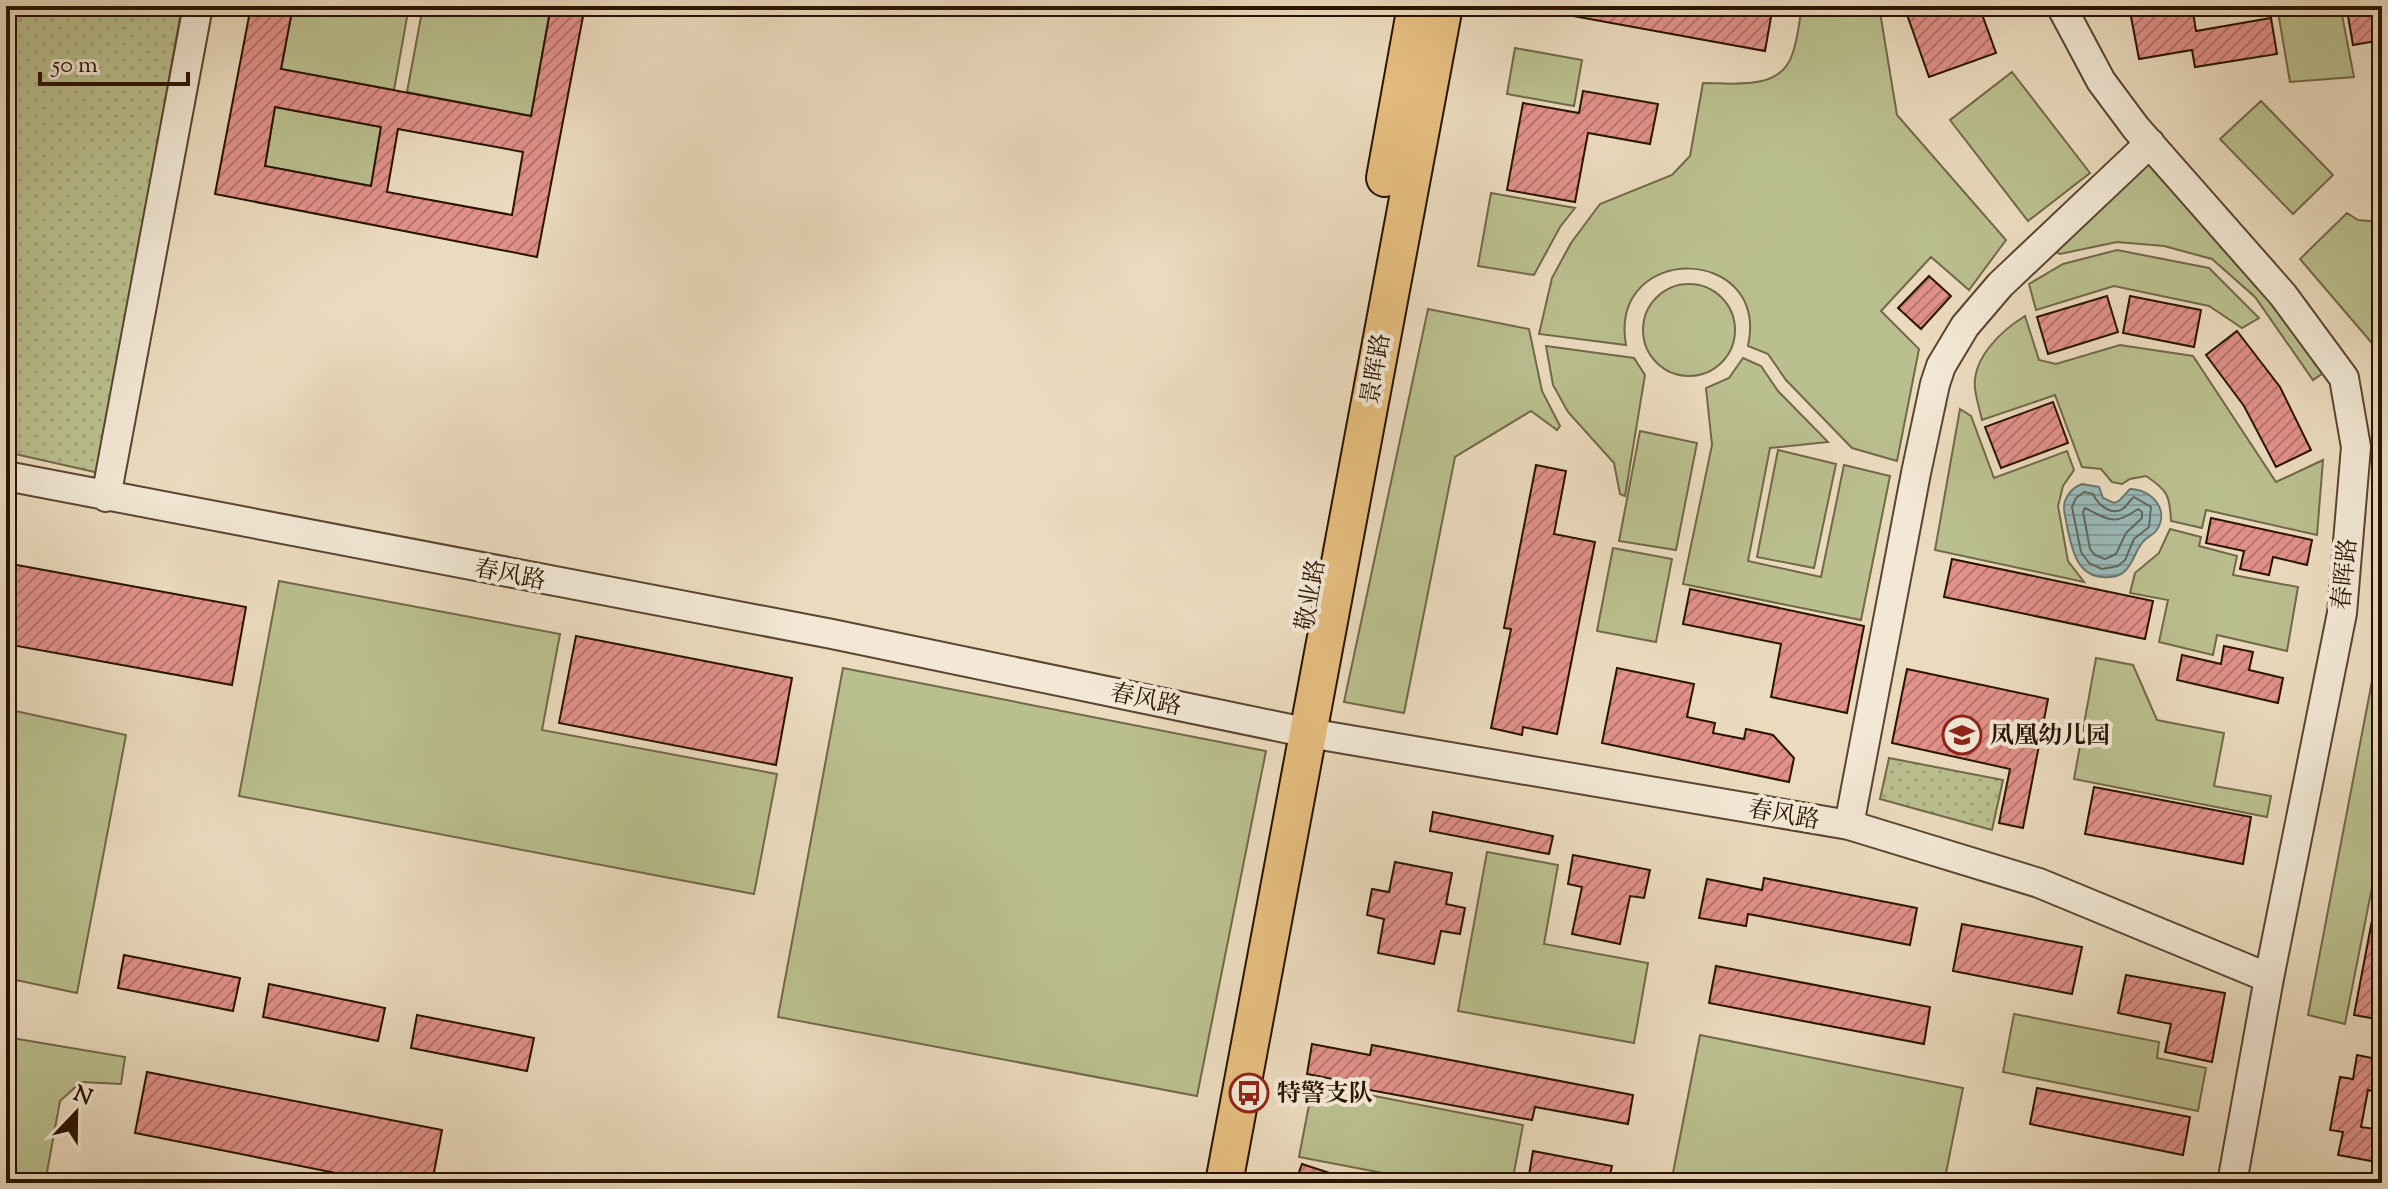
<svg xmlns="http://www.w3.org/2000/svg" width="2388" height="1189" font-family="'Sorts Mill Goudy','Noto Serif SC',serif">
	<style>
		.green { fill: #babf8f; stroke: #726948; stroke-width: 2 }
		.park { fill: url(#park-dots); stroke: #726948; stroke-width: 2 }
		.water { fill: url(#water-rules); stroke: #6d776f; stroke-width: 2 }
		.lines { fill: none; stroke-linecap: round; stroke-linejoin: round }
		.shore { stroke: #62665c; stroke-width: 2 }
		.building { fill: url(#building-hatch); stroke: #2a1301; stroke-width: 2; fill-rule: evenodd }
		.minor-casing { stroke: #5a4530; stroke-width: 32 }
		.major-casing { stroke: #2a1301; stroke-width: 40 }
		.minor { stroke: #f2e8d5; stroke-width: 28 }
		.major { stroke: #e6be7f; stroke-width: 36 }
		.labels { text-anchor: middle; stroke-width: 8; stroke-linejoin: round; paint-order: stroke }
		.street-label { font-size: 24px; fill: #2a1301; stroke: #f2e8d5 }
		.poi-label { font-size: 24px; font-weight: bold; fill: #2a1301; stroke: #f2e8d5; text-anchor: start }
	</style>
	<defs>
		<pattern id="park-dots" width="8" height="8" patternUnits="userSpaceOnUse" patternTransform="scale(2)"><rect width="8" height="8" fill="#babf8f"/><path d="M2 2h.1M6 6h.1" fill="none" stroke="#a0a37a" stroke-width="1.8" stroke-linecap="round"/></pattern>
		<pattern id="water-rules" width="6" height="5" patternUnits="userSpaceOnUse" patternTransform="scale(2)"><rect width="6" height="5" fill="#99bab8"/><path d="M0 2.5h6" fill="none" stroke="#849f9c"/></pattern>
		<pattern id="building-hatch" width="6" height="6" patternUnits="userSpaceOnUse" patternTransform="scale(2)"><rect width="6" height="6" fill="#e1918a"/><path d="M-1 1l2-2M0 6l6-6M5 7l2-2" fill="none" stroke="#b7756e"/></pattern>
	</defs>
	<rect width="100%" height="100%" fill="#ebdbbe"/>
	<filter id="stains"><feTurbulence type="fractalNoise" baseFrequency=".0025" numOctaves="4"/><feColorMatrix values="0 0 0 0 .2 0 0 0 0 .09 0 0 0 0 .02 0 0 0 .5 -.17"/></filter>
	<radialGradient id="worn" r=".72"><stop offset=".6" stop-color="#630" stop-opacity="0"/><stop offset="1" stop-color="#630" stop-opacity=".3"/></radialGradient>
	<path class="green" d="M293 6H409L394 90 281 69Z
		M423 6H551L531 116 407 92Z
		M1802 6H1879L1897 115 2006 240 1969 290 1931 257 1881 311 1919 349 1897 461 1852 448 1786 380 1768 354 1748 346C1770 244 1608 242 1626 345L1539 334 1552 278 1571 243 1600 204 1672 175 1690 156 1703 83C1733 83 1780 91 1792 55 1798 40 1799 22 1802 6Z
		M2277 6H2351L2341 10 2354 77 2290 82Z
		M1515 48 1582 60 1574 106 1507 94Z
		M2012 72 2090 173 2028 221 1950 120Z
		M2261 101 2333 175 2293 214 2220 139Z
		M275 107 381 127 371 186 265 166Z
		M2149 156 2329 369 2313 380 2255 297 2212 259 2164 246 2117 242 2060 254 2052 250Z
		M1491 193 1575 208 1560 227 1534 275 1478 266Z
		M2347 213 2358 220 2382 222V344L2371 342 2300 259Z
		M2117 250 2209 268 2259 318 2242 328 2209 306 2114 286 2036 310 2029 284 2063 264Z
		M1643 330a46 46 0 1 1 92 0a46 46 0 1 1-92 0Z
		M1428 309 1529 329 1542 391 1560 426 1557 430 1531 411 1455 457 1404 713 1344 702Z
		M2025 316 2039 360 2056 364 2120 345 2193 356 2276 482 2323 460 2317 535 2206 510 2202 528 2171 521C2170 495 2167 490 2146 476L2130 479 2122 484 2112 482 2101 469 2082 467 2055 395 1982 420C1980 410 1976 399 1975 388 1972 358 2002 330 2025 316Z
		M1546 346 1634 358 1645 375 1625 496 1620 494 1614 463 1568 412 1553 385Z
		M1743 358 1761 366 1778 391 1828 442 1770 448 1748 561 1821 577 1844 465 1890 476 1861 620 1683 584 1712 445 1706 388 1729 378Z
		M1960 409 1971 416 1994 478 2067 451 2074 470 2063 486 2058 506 2068 561 2084 582 1935 550Z
		M1640 431 1697 443 1676 550 1619 541Z
		M1778 450 1836 464 1814 568 1757 557Z
		M2170 529 2201 537 2199 546 2237 556 2233 575 2298 587 2287 651 2217 635 2213 655 2159 642 2168 600 2130 593 2135 573 2159 553Z
		M1613 548 1672 559 1656 642 1597 631Z
		M279 581 560 634 542 730 777 774 754 894 239 796Z
		M2382 629V837L2345 1024 2308 1015Z
		M2096 658 2133 665 2157 720 2224 733 2214 786 2271 796 2267 817 2074 779Z
		M843 668 1266 751 1197 1096 778 1017Z
		M6 709 126 735 77 993 6 978Z
		M1487 852 1558 865 1544 944 1648 963 1634 1043 1458 1011Z
		M2014 1014 2159 1042 2157 1058 2206 1068 2198 1111 2003 1072Z
		M1700 1035 1963 1088 1944 1183H1671Z
		M6 1037 125 1057 121 1084 81 1082 60 1101 45 1183H6Z
		M1313 1084 1523 1125 1512 1183H1435L1299 1157Z"/>
	<path class="park" d="M6 6H182L99 473 6 452Z
		M1889 758 2003 780 1992 830 1880 799Z"/>
	<path class="water" d="M2082 484 2099 487 2103 498 2114 503 2119 501 2130 489C2151 489 2171 510 2156 531 2152 536 2146 537 2142 543 2132 556 2131 576 2110 577 2077 580 2072 550 2067 526 2066 518 2062 509 2065 501 2068 493 2074 487 2082 484Z"/>
	<g class="lines">
		<path class="shore" d="M2084 492 2093 494C2098 505 2113 518 2125 507 2128 504 2130 500 2134 497L2151 507 2149 527 2134 539 2125 560 2118 566 2102 569 2089 563 2081 552 2072 507 2076 498Z
			M2085 508C2110 520 2114 526 2138 509L2142 512V518L2126 533 2116 554 2105 559 2095 555 2090 549 2083 512Z"/>
	</g>
	<path class="building" d="M251 6H293L281 69 531 116 551 6H585L537 257 215 194ZM275 107 381 127 371 186 265 166ZM398 129 523 152 512 215 387 192Z
		M1563 6H1773L1765 51 1562 14Z
		M1904 6H1979L1996 53 1929 77Z
		M2129 6H2192L2196 31 2271 18 2277 54 2195 67 2192 50 2139 59Z
		M2359 6H2382V40L2353 45 2348 16 2360 14Z
		M1583 91 1658 104 1650 144 1588 133 1575 202 1507 190 1523 103 1579 113Z
		M1929 276 1951 296 1921 329 1898 308Z
		M2107 296 2118 332 2048 354 2037 317Z
		M2130 296 2201 310 2194 347 2123 333Z
		M2237 331 2280 387 2311 450 2276 467 2244 406 2206 355Z
		M2053 402 2068 443 2001 468 1985 427Z
		M1536 465 1566 471 1554 534 1595 542 1557 734 1523 727 1522 735 1491 728 1511 629 1504 628Z
		M2211 518 2312 540 2307 565 2273 557 2269 575 2240 569 2244 551 2206 543Z
		M1952 559 2153 601 2145 639 1944 597Z
		M6 563 246 607 232 685 6 644Z
		M1690 589 1864 626 1847 713 1771 697 1781 644 1683 624Z
		M576 636 792 678 776 765 559 723Z
		M2224 646 2253 652 2249 670 2283 678 2278 703 2177 680 2182 655 2221 664Z
		M1617 668 1694 684 1687 717 1715 723 1713 733 1744 739 1746 729 1773 735 1794 758 1789 782 1602 743Z
		M1907 669 2048 699 2023 828 1999 823 2010 769 1892 743Z
		M2094 787 2251 817 2243 864 2085 834Z
		M1433 812 1553 836 1549 854 1430 831Z
		M1573 855 1650 870 1644 898 1630 896 1620 944 1572 934 1582 887 1568 884Z
		M1395 862 1452 873 1446 904 1465 908 1460 934 1441 931 1434 964 1378 953 1384 919 1367 915 1372 889 1389 892Z
		M1764 878 1917 908 1910 945 1748 914 1746 926 1699 918 1707 879 1762 890Z
		M2374 910 2382 911V1020L2354 1015Z
		M1962 924 2082 947 2072 994 1953 971Z
		M124 955 240 978 233 1011 118 988Z
		M1716 966 1930 1007 1924 1044 1709 1003Z
		M2126 975 2225 993 2212 1062 2165 1052 2171 1024 2118 1013Z
		M269 984 385 1008 378 1041 263 1017Z
		M417 1015 534 1038 527 1071 411 1048Z
		M1312 1044 1370 1055 1372 1045 1633 1095 1628 1124 1535 1107 1532 1120 1364 1089V1085L1307 1074Z
		M2357 1055 2382 1060V1093L2368 1090 2361 1127 2382 1130V1163L2338 1155 2343 1132 2330 1130 2340 1077 2353 1079Z
		M147 1072 442 1130 432 1183H386L135 1133Z
		M2037 1088 2190 1117 2183 1155 2030 1124Z
		M1533 1151 1612 1166 1608 1183H1541L1528 1181Z
		M1302 1164 1351 1180V1183H1295Z"/>
	<g class="lines">
		<g class="minor-casing">
			<path id="minor" d="M2061 6 2101 81 2136 128 2283 295 2344 378 2356 447 2342 613 2269 978 2232 1183
				M6 476 832 634 1309 733 1849 825 2039 883 2269 978
				M106 497 198 6
				M1849 825 1916 473 1935 384 1941 366 1965 326 2000 285 2150 143"/>
		</g>
		<g class="major-casing">
			<path id="major" d="M1385 178 1416 6
				M1224 1183 1444 6"/>
		</g>
		<use href="#minor" class="minor"/>
		<use href="#major" class="major"/>
	</g>
	<defs>
		<g id="school-ring" transform="scale(2)"><circle r="9.5" fill="#f2e8d5" stroke="#8f2418" stroke-width="1.5"/><path d="M0-5L7-2L0 1L-7-2ZM-4 1L0 2.5L4 1V4Q0 6-4 4Z" fill="#8f2418"/></g>
		<g id="bus-ring" transform="scale(2)"><circle r="9.5" fill="#f2e8d5" stroke="#8f2418" stroke-width="1.5"/><path d="M-5-6H5V4H4V6H2V4H-2V6H-4V4H-5ZM-3.5-4V0h7V-4ZM-3.5 1.2v1.5H-2V1.2ZM2 1.2v1.5H3.5V1.2Z" fill="#8f2418"/></g>
	</defs>
	<g fill-rule="evenodd">
		<use href="#school-ring" x="1962" y="735"/>
		<use href="#bus-ring" x="1249" y="1093"/>
	</g>
	<g class="labels">
		<g class="street-label">
			<text transform="translate(1375 369) rotate(-80)" y="8">景晖路</text>
			<text transform="translate(510 574) rotate(11)" y="8">春风路</text>
			<text transform="translate(2344 574) rotate(-84)" y="8">春晖路</text>
			<text transform="translate(1310 595) rotate(-80)" y="8">敬业路</text>
			<text transform="translate(1146 699) rotate(12)" y="8">春风路</text>
			<text transform="translate(1784 814) rotate(10)" y="8">春风路</text>
		</g>
		<g class="poi-label">
			<text x="1990" y="743">凤凰幼儿园</text>
			<text x="1277" y="1101">特警支队</text>
		</g>
	</g>
	<rect width="2388" height="1189" fill="none" stroke="#ebdbbe" stroke-width="32"/>
	<rect x="8" y="8" width="2372" height="1173" fill="none" stroke="#2a1301" stroke-width="4"/>
	<rect x="16" y="16" width="2356" height="1157" fill="none" stroke="#2a1301" stroke-width="2"/>
	<g transform="translate(76 1113) rotate(22)" stroke="#f2e8d5" stroke-width="6" paint-order="stroke">
	<path d="M0-6L14 30L0 20L-14 30Z" fill="#2a1301"/>
	<text y="-12" font-size="22" font-weight="bold" text-anchor="middle" fill="#2a1301">N</text>
	</g>
	<path d="M40 72v12h148v-12" fill="none" stroke="#2a1301" stroke-width="4"/>
	<text x="52" y="72" font-size="24" fill="#2a1301" stroke="#f2e8d5" stroke-width="6" paint-order="stroke">50 m</text>
	<rect width="100%" height="100%" filter="url(#stains)"/>
	<rect width="100%" height="100%" fill="url(#worn)"/>
</svg>
